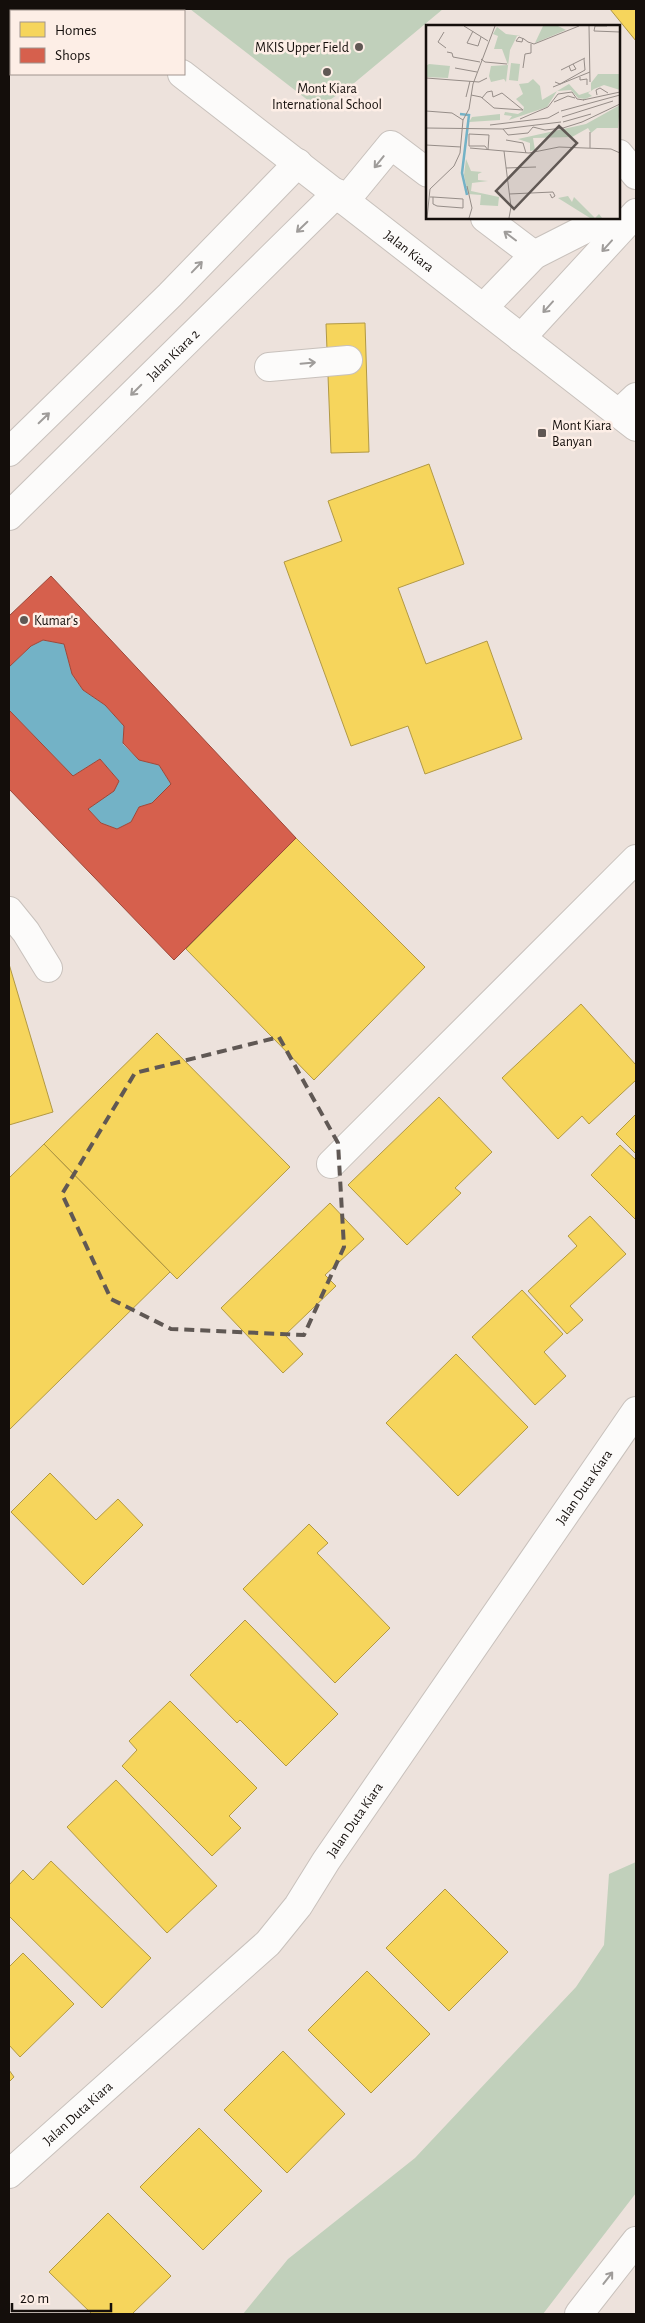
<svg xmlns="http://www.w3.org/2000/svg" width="645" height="2323" font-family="'Alegreya Sans',sans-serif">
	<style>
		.green { fill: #c1d0bb }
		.water { fill: #73b2c6 }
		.homes { fill: #f6d55c; stroke: #b29944 }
		.shops { fill: #d6604d; stroke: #9c4739 }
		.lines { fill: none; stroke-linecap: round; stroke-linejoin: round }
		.minor-casing { stroke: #c8c1bc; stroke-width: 30 }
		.major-casing { stroke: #c8c1bc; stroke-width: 30 }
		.minor { stroke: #fcfbfa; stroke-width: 28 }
		.major { stroke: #fcfbfa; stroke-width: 28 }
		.oneway { stroke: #9f9c9a }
		.marked { fill: none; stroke: #605854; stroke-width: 4; stroke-dasharray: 10 6; stroke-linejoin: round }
		.poi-dot { fill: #605854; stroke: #fdeee6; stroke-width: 2 }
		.labels { text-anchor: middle; stroke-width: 5; stroke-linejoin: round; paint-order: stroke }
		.poi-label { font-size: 14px; fill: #140e0b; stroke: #fdeee6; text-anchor: start }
		.street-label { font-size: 14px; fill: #140e0b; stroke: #fdeee6 }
		.inset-river { fill: none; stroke: #73b2c6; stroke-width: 2.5 }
		.inset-road { fill: none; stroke: #968d88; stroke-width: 1 }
		.view { fill: #605854; fill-opacity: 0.15; stroke: #605854; stroke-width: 2.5 }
		.inset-edge { fill: none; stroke: #140e0b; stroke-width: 2.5 }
	</style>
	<rect width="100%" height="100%" fill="#ede2dc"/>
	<path class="green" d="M190 9H443L353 84 318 108Z
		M636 1862V2193L543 2314H243L288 2259 415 2158 576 1987 604 1945 609 1874Z"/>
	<path class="water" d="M43 640 64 644 72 674 83 690 105 705 124 726 123 744 139 760 159 765 171 784 152 803 139 807 131 822 117 829 101 823 88 809 113 791 119 781 100 759 73 776 9 710V667L31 646Z"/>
	<path class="homes" d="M610 9H636V41Z
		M365 323 369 452 331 453 326 324Z
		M429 464 464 564 398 588 426 664 487 641 522 739 425 774 408 726 351 746 284 562 342 541 328 501Z
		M296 838 425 967 314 1080 186 949Z
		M9 964 53 1112 9 1125Z
		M581 1004 636 1065V1080L589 1124 582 1116 558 1139 502 1078Z
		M157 1033 290 1167 177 1279 44 1144Z
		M439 1097 492 1152 455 1188 461 1193 407 1245 348 1185Z
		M636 1114V1154L616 1134Z
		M44 1144 170 1272 9 1430V1178Z
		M620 1145 636 1160V1220L591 1175Z
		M330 1203 364 1239 325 1275 336 1286 285 1335 303 1354 283 1373 221 1308Z
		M590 1216 626 1254 570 1306 583 1320 567 1334 528 1291 577 1246 568 1236Z
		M522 1290 563 1334 544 1352 566 1376 535 1405 472 1337Z
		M456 1354 528 1427 458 1496 386 1423Z
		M50 1473 96 1520 118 1499 143 1525 83 1585 11 1512Z
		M309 1524 328 1543 317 1553 390 1628 335 1683 243 1589Z
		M245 1620 338 1714 286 1766 240 1720 237 1723 190 1675Z
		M170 1701 257 1788 229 1816 241 1828 212 1856 122 1766 137 1750 129 1741Z
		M116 1780 217 1886 167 1933 67 1827Z
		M51 1861 151 1958 102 2008 9 1916V1885L23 1870 33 1880Z
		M445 1889 508 1952 449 2011 386 1948Z
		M23 1953 74 2004 20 2057 9 2045V1967Z
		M367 1971 430 2034 371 2093 308 2030Z
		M283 2051 345 2114 287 2173 224 2110Z
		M9 2070 14 2077 9 2082Z
		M199 2128 262 2191 203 2250 140 2187Z
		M108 2213 171 2276 132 2314H92L49 2272Z"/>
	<path class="shops" d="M51 576 296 838 174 960 9 789V710L73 776 100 759 119 781 114 791 88 809 101 823 117 829 131 822 139 807 152 803 171 784 159 765 139 760 123 743 124 726 105 705 83 690 72 674 64 644 43 640 31 646 9 667V616Z"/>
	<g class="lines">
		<g class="minor-casing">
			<g id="minor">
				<path d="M619 154 636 175"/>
				<path d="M345 201 391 145 428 173"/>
				<path d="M485 218 534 255"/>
				<path d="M483 308 534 255 607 218"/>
				<path d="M521 338 636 213"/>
				<path d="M269 367 348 360"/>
				<path d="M619 413 636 397"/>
				<path d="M9 452 170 295 298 163"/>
				<path id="s1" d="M9 516 337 193"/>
				<path d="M9 911 26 932 48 968"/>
				<path d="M331 1164 636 859"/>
				<path d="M579 2314 636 2241"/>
			</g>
		</g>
		<g class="major-casing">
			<g id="major">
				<path d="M105 9 108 11"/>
				<path id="s2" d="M182 74 636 427"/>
				<path id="s3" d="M9 2174 268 1943 298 1906 326 1861 636 1411"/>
			</g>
		</g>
		<use href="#minor" class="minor"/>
		<use href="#major" class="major"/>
	</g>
	<defs><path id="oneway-shaft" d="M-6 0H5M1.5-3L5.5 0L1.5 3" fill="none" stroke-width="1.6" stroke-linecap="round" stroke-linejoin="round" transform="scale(1.25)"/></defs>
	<g class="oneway">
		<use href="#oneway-shaft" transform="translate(379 162) rotate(129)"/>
		<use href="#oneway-shaft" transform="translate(302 227) rotate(136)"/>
		<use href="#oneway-shaft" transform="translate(510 236) rotate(-143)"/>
		<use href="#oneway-shaft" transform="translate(607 246) rotate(132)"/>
		<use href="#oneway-shaft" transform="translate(197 267) rotate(-46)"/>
		<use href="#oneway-shaft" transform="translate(548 307) rotate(132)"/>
		<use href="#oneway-shaft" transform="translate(308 363) rotate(-5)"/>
		<use href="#oneway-shaft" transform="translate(136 390) rotate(135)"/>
		<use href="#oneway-shaft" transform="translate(44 418) rotate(-44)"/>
		<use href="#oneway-shaft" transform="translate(608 2278) rotate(-52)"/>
	</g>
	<path class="marked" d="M279 1037 338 1143 344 1247 304 1335 171 1329 111 1299 62 1194 135 1073Z"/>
	<g class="poi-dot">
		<circle cx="359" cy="47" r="5"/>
		<circle cx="327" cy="72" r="5"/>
		<rect x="537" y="428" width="10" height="10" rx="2.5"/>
		<circle cx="24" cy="620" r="5"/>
	</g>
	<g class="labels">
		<g class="poi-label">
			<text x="349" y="52" text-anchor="end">MKIS Upper Field</text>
			<text x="327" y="93" text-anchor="middle">Mont Kiara<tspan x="327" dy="16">International School</tspan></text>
			<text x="552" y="430">Mont Kiara<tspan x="552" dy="16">Banyan</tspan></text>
			<text x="34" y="625">Kumar's</text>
		</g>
		<g class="street-label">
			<text dy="5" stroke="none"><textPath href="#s2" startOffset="288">Jalan Kiara</textPath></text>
			<text dy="5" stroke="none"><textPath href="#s1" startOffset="230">Jalan Kiara 2</textPath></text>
			<text dy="5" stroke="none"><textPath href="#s3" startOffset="902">Jalan Duta Kiara</textPath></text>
			<text dy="5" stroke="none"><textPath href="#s3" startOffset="498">Jalan Duta Kiara</textPath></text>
			<text dy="5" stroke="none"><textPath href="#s3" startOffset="92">Jalan Duta Kiara</textPath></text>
		</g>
	</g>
	<g transform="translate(426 25)">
		<rect width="194" height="194" fill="#ede2dc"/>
		<path d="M117 1H132L140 5 109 18ZM71 2 80 9 95 11H91L84 25 80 57 78 54 65 57 63 51 65 41 82 40 76 24H68L72 11 67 9ZM85 38 94 39 92 56 83 55ZM3 39 24 41 22 53 0 52V41ZM172 49H194V65L178 60 168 64 162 68 166 71 159 74 152 73 145 65 131 66 121 82 83 95 86 91 78 90 79 87 92 89 97 86 98 82 90 74 97 69 93 59 102 58 107 54 114 61 116 75 143 59 153 70 165 66V58ZM194 80 192 103H171L165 108 162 103 146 112 107 113 109 125 104 126V118L92 114 160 99ZM74 89V95L43 97 46 92ZM40 134 45 146 56 147 52 149V155L62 156 46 158 45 166 73 172 72 181 54 180 55 170 42 169 38 150ZM142 171 146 177 148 172 169 193 173 189 176 193H164L132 173Z" fill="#c1d0bb"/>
		<path class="inset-river" d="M34 89 43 90 36 148 41 170"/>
		<path class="inset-road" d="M38 1 62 16M163 1 164 57M181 1H169L168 6 194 7M47 6 41 18 52 21 55 12M18 7 12 17 20 23M97 13 96 17 90 16 93 12 98 14 102 17 108 19 153 1M21 27 26 28 27 32 54 37M55 34 59 37 81 39M143 41 145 46 150 44 147 39M29 43 51 47M97 43 99 29 105 28V19M135 45 159 33M154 52V55L161 54V60M0 53 53 57 61 53M129 57 134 59 159 45 158 34M127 62 164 47M45 70 55 72 68 83 97 85 76 68 67 72 66 66 61 67 56 73M171 70 170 65 174 63 182 68M40 72 44 56M157 75 194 67M128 77 142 71 149 73M0 86 26 88 37 95M135 86 194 70M136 92 187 76M94 94 122 82 132 69 146 67 151 74 158 75M137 97 165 89M64 100 122 93 133 87M0 103 77 104 135 97M77 104 82 110 102 108 107 102 119 105 137 103 156 97 194 79M80 115 97 118 100 128M0 120 35 122M44 123 78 126M164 123V107M62 125 59 121H43V109L63 110 62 125M80 143 110 142M41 161 46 183 43 193M83 169 127 167 129 171 126 173 124 169M4 172H7L37 174V183L11 181 7 179V172M1 193 4 164 28 141 34 128 37 95 43 84 47 59 69 1M83 193 85 182 78 126 103 128 133 122 185 124 194 128"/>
		<path class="view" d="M133 101 151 118 88 184 70 166Z"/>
		<rect width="194" height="194" class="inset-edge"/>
	</g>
	<rect width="645" height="2323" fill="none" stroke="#140e0b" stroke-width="20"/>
	<rect x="10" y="10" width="175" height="65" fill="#fdeee6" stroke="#a0948e"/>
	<rect x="20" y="22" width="25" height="15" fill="#f6d55c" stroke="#a0948e"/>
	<text x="55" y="35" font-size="15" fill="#140e0b">Homes</text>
	<rect x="20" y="48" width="25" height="15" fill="#d6604d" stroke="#a0948e"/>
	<text x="55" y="60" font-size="15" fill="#140e0b">Shops</text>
	<path d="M12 2303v8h99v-8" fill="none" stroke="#140e0b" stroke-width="2.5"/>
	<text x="20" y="2303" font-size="15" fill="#140e0b" stroke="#fdeee6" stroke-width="4" paint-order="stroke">20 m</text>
</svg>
